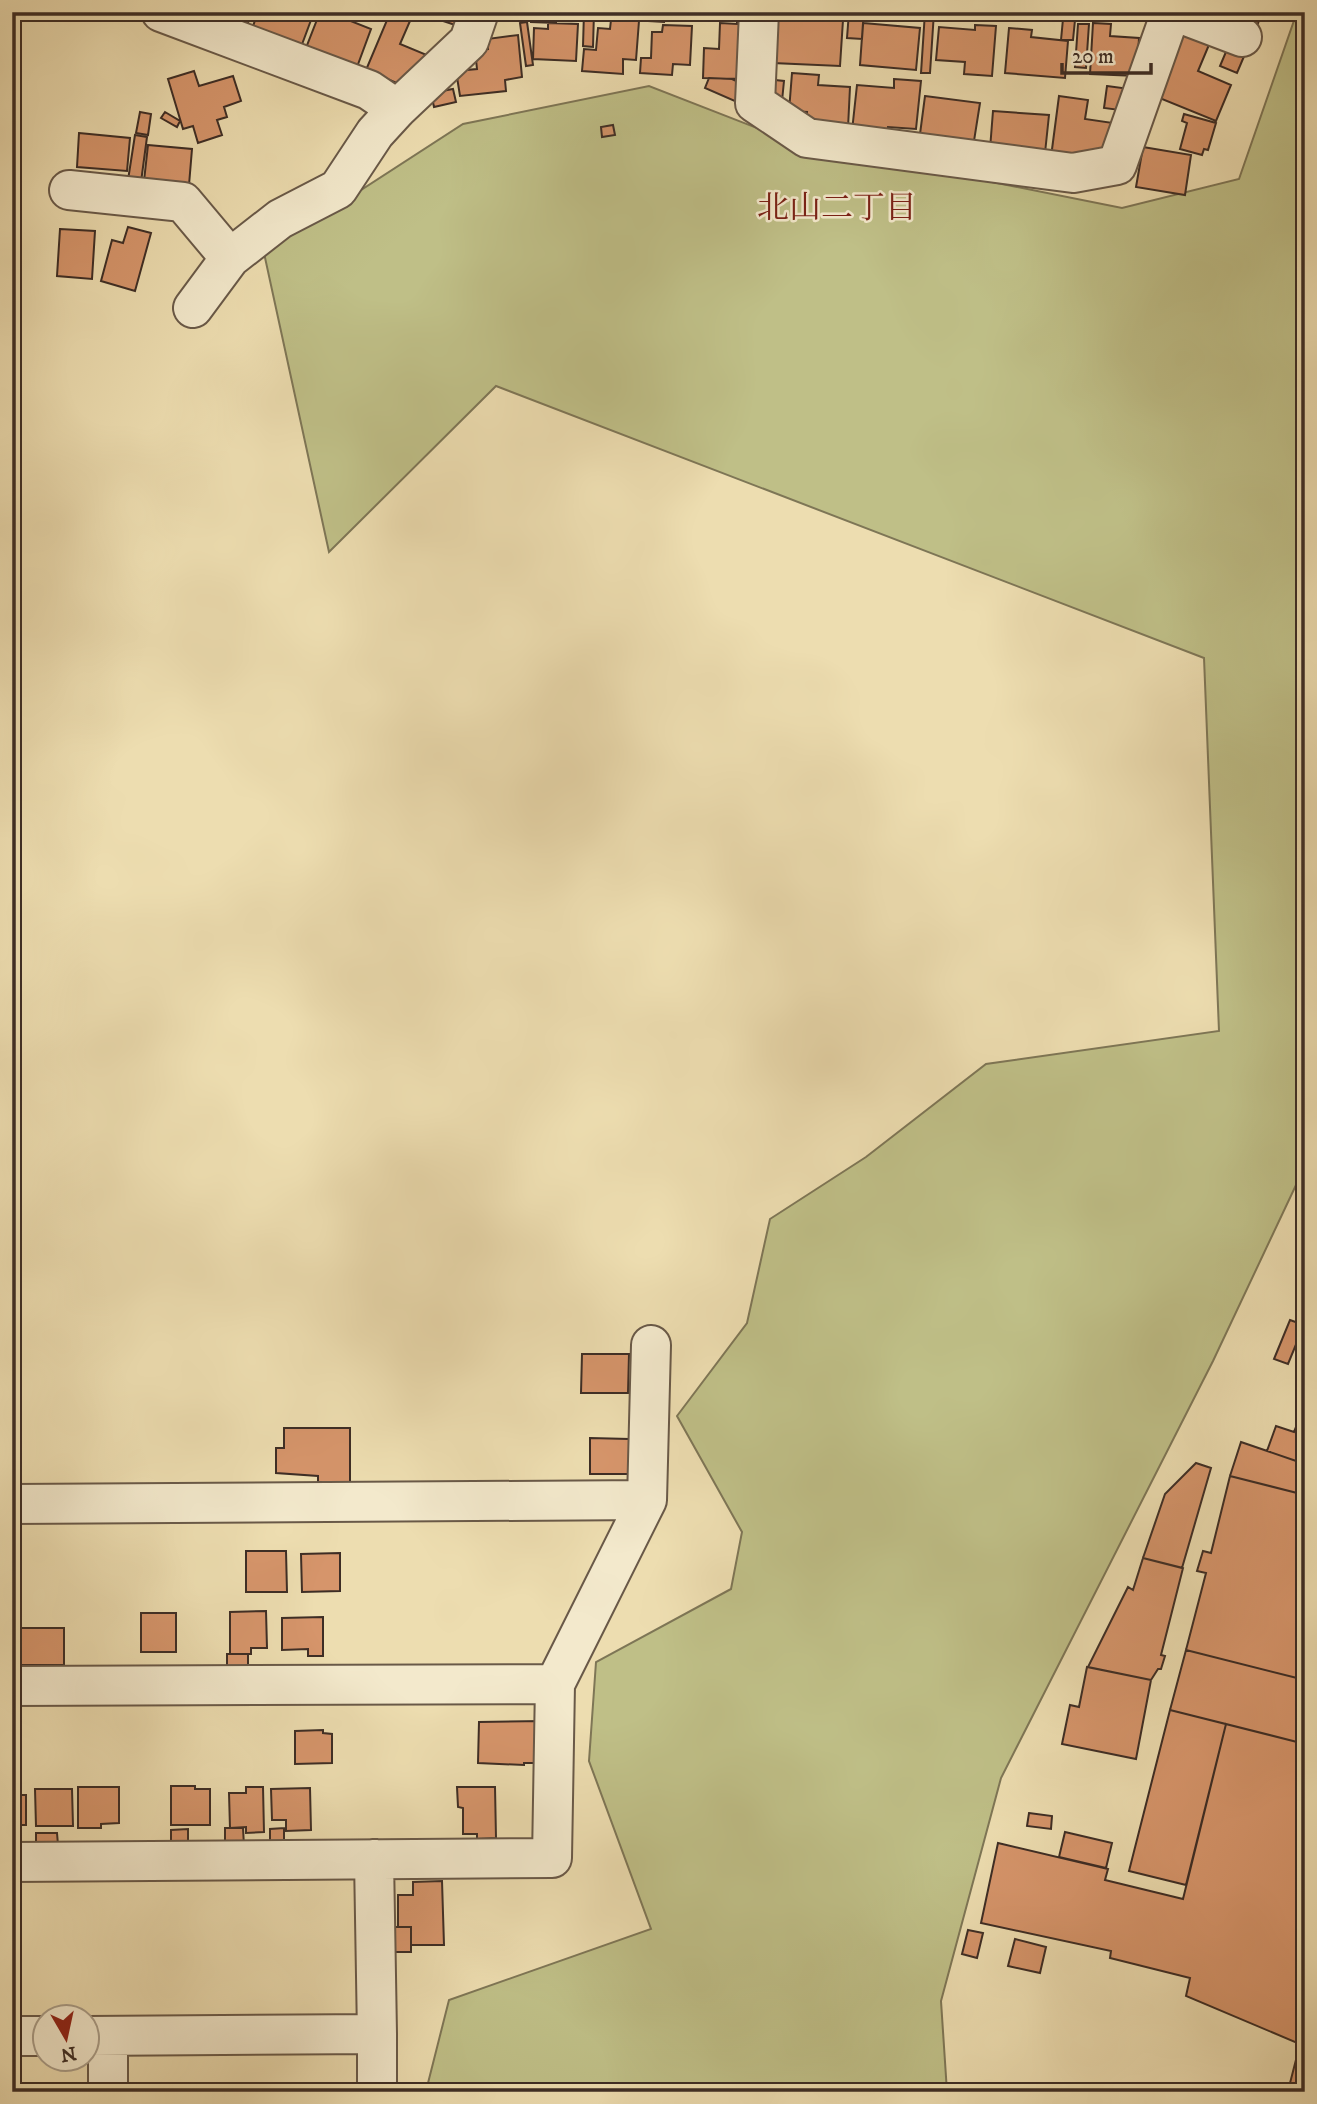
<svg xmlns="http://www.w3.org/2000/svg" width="1317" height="2104" font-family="'IM FELL DW Pica','Noto Serif JP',serif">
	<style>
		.green { fill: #bfbf87; stroke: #7e7656; stroke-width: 2 }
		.building { fill: #d6956b; stroke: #3d2d25; stroke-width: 2 }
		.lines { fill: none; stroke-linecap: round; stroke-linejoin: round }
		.minor-casing { stroke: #695948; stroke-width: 42 }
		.minor { stroke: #f3e9cc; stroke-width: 38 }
		.labels { text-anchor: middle; stroke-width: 5; stroke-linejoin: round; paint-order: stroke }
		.neighbourhood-label { font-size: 32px; fill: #7a1f14; stroke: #f3e9cc }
	</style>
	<rect width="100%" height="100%" fill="#edddb0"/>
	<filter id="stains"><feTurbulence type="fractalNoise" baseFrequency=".00286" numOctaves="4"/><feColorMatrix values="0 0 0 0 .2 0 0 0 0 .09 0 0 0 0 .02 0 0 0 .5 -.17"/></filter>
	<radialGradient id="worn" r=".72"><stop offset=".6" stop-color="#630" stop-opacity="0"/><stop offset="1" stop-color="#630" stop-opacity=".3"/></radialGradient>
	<path class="green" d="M1297 12H1305V1166L1213 1361 1001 1778 941 2001 947 2092H429L428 2083 449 2000 651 1929 589 1761 596 1662 731 1589 742 1532 677 1416 747 1323 770 1219 866 1157 986 1064 1219 1031 1204 658 496 386 329 552 264 253 463 124 649 86 793 142 1122 208 1239 179Z"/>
	<path class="building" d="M202 12H252L246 28Z
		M258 12H314L301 47 252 29Z
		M320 12H346L343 18 371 29 357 67 306 48Z
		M416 12H458L455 25Z
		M531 12H556V23L531 22Z
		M584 12H594L593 47 583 46Z
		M650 12H664V22L649 21Z
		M737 12H746L744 79 703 78 704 48 719 49 720 23 737 24Z
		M849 12H864L862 39 847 38Z
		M925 12H934L930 73H921Z
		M1212 12H1262L1256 29Z
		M390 13 410 21 400 44 434 58 406 87 366 70Z
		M776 16 843 20 840 66 773 63Z
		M1063 19 1075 20 1073 40H1061Z
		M611 20 639 21 636 60 623 59V74L582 71 584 49 596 50 598 28 610 29Z
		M527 22 533 65 526 66 520 23Z
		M548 23 578 24 576 61 533 59 534 28 548 29Z
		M863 23 920 28 916 70 860 65Z
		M1093 23 1111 24 1110 36 1139 38 1137 76 1090 74Z
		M1078 24H1089L1086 68 1075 67Z
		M663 25 692 26 690 65 673 64 672 75 640 73 641 58H651L652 32H662Z
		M975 25 996 26 992 76 964 74 965 62 936 60 939 27 975 30Z
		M1009 28 1032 30 1031 37 1068 41 1065 78 1005 73Z
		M1184 29 1211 40 1198 71 1231 85 1216 121 1157 97Z
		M518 35 522 77 505 80 506 91 460 96 456 71 477 69 475 50 488 49 487 39Z
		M1228 47 1245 54 1237 73 1220 66Z
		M194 71 199 86 233 76 241 101 224 107 227 117 217 120 222 135 198 143 193 126 183 129 168 79Z
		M792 73 819 75 818 85 850 87 848 128 806 124 807 112 789 111Z
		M709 78 732 79 745 85 737 102 705 88Z
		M894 79 921 81 916 129 888 127 887 134 852 131 857 85 894 88Z
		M775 80 784 81 782 101 772 100Z
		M1107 86 1130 89 1127 111 1104 108Z
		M453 89 456 102 434 107 431 93Z
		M925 96 980 103 974 141 920 134Z
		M1059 96 1088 100 1085 119 1113 123 1107 165 1051 157Z
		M993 111 1049 115 1045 153 990 149Z
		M140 112 151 114 148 135 136 133Z
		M165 112 180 121 177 127 161 118Z
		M1184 114 1216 123 1208 150 1204 149 1202 155 1180 149 1187 123 1182 121Z
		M613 125 615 135 602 137 601 127Z
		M79 133 130 138 127 171 77 167Z
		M135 135 147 137 141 182 128 180Z
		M148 145 192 149 189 185 144 181Z
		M1143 147 1191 155 1185 195 1136 187Z
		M128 227 151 233 135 291 101 281 112 240 123 243Z
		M60 229 95 231 92 279 57 276Z
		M1290 1320 1304 1325 1288 1364 1274 1359Z
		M582 1354H629L628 1393H581Z
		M1305 1405V1464L1267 1451 1276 1426 1294 1432Z
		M284 1428H350V1482H318V1476L276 1473V1448H284Z
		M590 1438 629 1439V1474H590Z
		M1241 1442 1305 1464V1495L1230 1476Z
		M1196 1463 1211 1468 1182 1568 1143 1558 1165 1494Z
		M1230 1476 1305 1495V1680L1186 1650 1206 1573 1197 1571 1203 1551 1211 1553Z
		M246 1551H286L287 1592H246Z
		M340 1553V1591L302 1592 301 1554Z
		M1143 1558 1183 1568 1161 1655 1165 1656 1161 1669H1158L1151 1680 1088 1667 1128 1587 1133 1590Z
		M266 1611 267 1648H251V1654H230V1612Z
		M141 1613H176V1652H141Z
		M323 1617V1656H308V1649L282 1650V1618Z
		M16 1628H64V1665H17Z
		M1186 1650 1305 1680V1744L1170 1710Z
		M227 1654H248V1671H227Z
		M1087 1667 1151 1680 1136 1759 1062 1744 1070 1705 1079 1707Z
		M1170 1710 1226 1724 1186 1885 1129 1871Z
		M543 1721V1763H524V1765L478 1763 479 1722Z
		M1226 1724 1305 1744V2092H1296L1289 2087 1300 2044 1186 1996 1190 1978 1110 1958 1111 1951 981 1923 998 1843 1108 1869 1105 1880 1183 1899Z
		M323 1730V1733L332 1734V1763L295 1764V1731Z
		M171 1786H195V1789H210V1825H171Z
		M78 1787H119V1823L101 1824V1828H78Z
		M246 1787H263L264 1832 246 1833V1827L230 1828 229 1793H246Z
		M457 1787H495L496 1838 477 1839V1834H463V1808L458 1807Z
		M310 1788 311 1830 286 1831V1820H272L271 1789Z
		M35 1789H72L73 1826H36Z
		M12 1795H26V1825H14V1829H12Z
		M1029 1813 1052 1816 1051 1829 1027 1826Z
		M225 1828H243L244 1846H225Z
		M284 1828V1845H270V1829Z
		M188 1829V1846H171V1830Z
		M1065 1832 1112 1843 1106 1868 1059 1857Z
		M36 1833H57L58 1845H36Z
		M442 1881 444 1945H411V1927H398V1895H413V1882Z
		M394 1927H411V1952H394Z
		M968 1930 983 1933 977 1958 962 1954Z
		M1015 1939 1046 1947 1040 1973 1008 1966Z"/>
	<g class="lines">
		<g class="minor-casing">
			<path id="minor" d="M161 12 369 90 397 109
				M759 12 755 103 807 138 1073 173 1117 165 1171 12
				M1176 12 1242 37
				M69 190 183 202 230 258
				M193 308 230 258 280 219 338 189 375 133 397 109 469 41 479 12
				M647 1500 651 1345
				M12 1504 647 1500 555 1684
				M12 1686 555 1684 552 1858 12 1862
				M12 2036H46
				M88 2036 377 2034 374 1859
				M108 2036V2092
				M377 2092V2034"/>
		</g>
		<use href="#minor" class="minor"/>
	</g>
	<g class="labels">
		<g class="neighbourhood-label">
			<text x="837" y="218">北山二丁目</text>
		</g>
	</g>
	<rect width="1317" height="2104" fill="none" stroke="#edddb0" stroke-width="42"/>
	<rect x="14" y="14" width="1289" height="2076" fill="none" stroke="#3d2d25" stroke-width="3.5"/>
	<rect x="21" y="21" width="1275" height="2062" fill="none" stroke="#3d2d25" stroke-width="2"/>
	<g transform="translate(66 2038) rotate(171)"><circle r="33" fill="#f3e9cc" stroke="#aa9e89" stroke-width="2"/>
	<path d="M0-5L12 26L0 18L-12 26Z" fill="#8f2418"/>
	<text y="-10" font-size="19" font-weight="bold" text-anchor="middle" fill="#3d2d25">N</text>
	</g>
	<path d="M1062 63v10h89v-10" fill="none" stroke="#3d2d25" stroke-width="3.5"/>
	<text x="1072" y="63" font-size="21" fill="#3d2d25" stroke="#f3e9cc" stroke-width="5" paint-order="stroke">20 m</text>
	<rect width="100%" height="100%" filter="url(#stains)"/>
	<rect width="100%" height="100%" fill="url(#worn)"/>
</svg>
